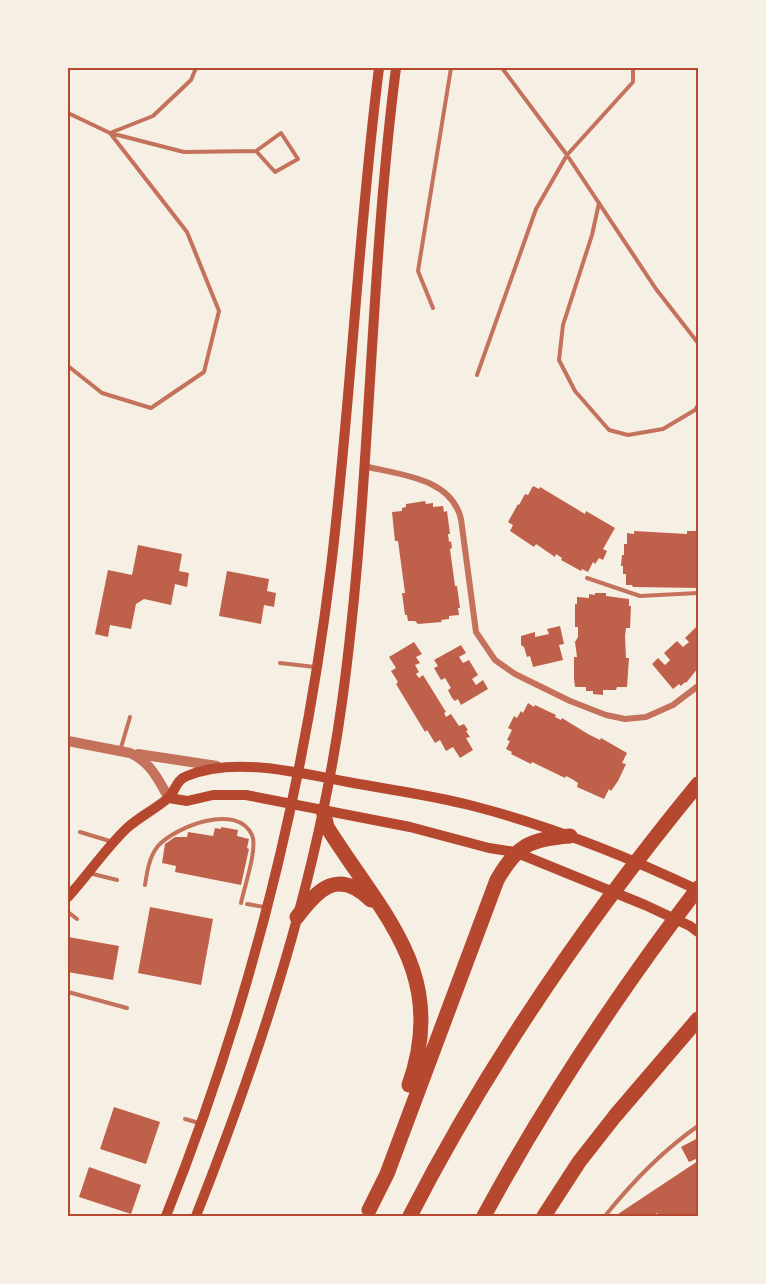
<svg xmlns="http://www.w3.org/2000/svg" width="766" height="1284" font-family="'Roboto Serif',serif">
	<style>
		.building { fill: #bf614a }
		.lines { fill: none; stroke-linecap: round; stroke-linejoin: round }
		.service { stroke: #c5725c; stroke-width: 4 }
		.minor { stroke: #c5725c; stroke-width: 6 }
		.tertiary { stroke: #c5725c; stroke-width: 10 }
		.secondary { stroke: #b5482f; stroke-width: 10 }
		.motorway { stroke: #b5482f; stroke-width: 15 }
		.neatline { fill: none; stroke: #b5482f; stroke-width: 2 }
	</style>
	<rect width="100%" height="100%" fill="#f6efe4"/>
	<path class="building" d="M533 486 539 489 540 487 585 514 586 511 615 528 603 549 607 551 603 560 599 558 595 564 593 562 588 572 582 569 581 571 561 560 562 558 556 554 555 557 536 544 534 547 510 531 513 525 508 522 518 504 519 505 525 494 528 495Z
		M425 501 426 504 433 503V507L443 506 444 512 447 511 450 534H448L449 542 451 541 452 548 450 549 455 586H457L460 608H458L459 615 449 616V619L441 620 442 622 418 624 415 621H408L407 615H405L402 593H405L398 541H395L392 512 402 511V508L406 507V504Z
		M634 531 687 534V531H696L698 533V588L633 587 632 585H626V574H623V566H621L622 555H624V544H627V533L634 534Z
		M138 545 182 554 179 571 189 573 187 587 175 584 171 605 144 599 136 604 131 629 110 625 108 637 95 634 108 570 132 575Z
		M227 571 269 579 267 591 276 593 274 607 264 605 261 624 219 616Z
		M595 593H606V596L629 599V606H631L630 628H626L625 636 626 658H629L627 687H617L616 690H603V695L593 694V691H586V687H575L574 679V657H577L575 642 578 637V627H575V604H577V597L589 598V594L595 595Z
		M560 626 564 644 559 645 563 660 533 667 530 656 527 657 524 647 521 645V636L535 632V637L549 634 547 629Z
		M697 626 698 668 686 683 685 682 681 686 679 684 673 689 652 664 658 658 665 665 670 660 664 653 677 641 683 647 689 642 685 638Z
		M414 642 422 654 416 657 420 663 415 665 419 672 416 674 419 678 423 675 446 712 444 713 446 717 451 714 459 726 464 724 468 730 466 731 470 737 466 738 473 750 460 758 453 747 446 751 440 740 435 743 427 730 425 732 396 684 398 682 391 671 396 668 389 657Z
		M461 645 466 653 459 657 463 663 469 660 478 675 472 679 476 685 483 680 488 689 461 705 458 699 455 701 452 698 448 690 451 688 445 678 441 680 434 668 438 666 434 660Z
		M528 703 534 707 535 705 556 715 555 717 561 720 562 718 588 734 600 740 601 738 627 753 622 763 626 764 618 781 611 791 609 789 604 799 577 787 578 783 572 779 566 776 565 778 532 762 531 764 511 754 512 752 506 749 510 741 507 740 512 730 508 728 514 716 517 718 521 711 523 713Z
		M221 827 238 830 237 836 249 839 247 848 249 849 241 885 175 872 176 866 162 863 165 844 175 837H187L188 832 213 836 215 828 221 829Z
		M150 907 213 919 201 985 138 973Z
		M68 937 119 946 113 980 68 972Z
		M114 1107 160 1122 146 1164 100 1149Z
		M698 1138V1158L689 1162 681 1147Z
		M698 1161V1216H659L657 1213 652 1216H615Z
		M89 1167 141 1185 131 1214 79 1197Z"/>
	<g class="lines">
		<path class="service" d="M502 68 567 155 633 82V68
			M68 113 110 133 184 152 256 151 281 133 298 159 275 172 256 151
			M599 203 592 235 563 325 559 360 575 391 609 430 628 435 663 429 695 410 698 405
			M433 308 418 271 451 68
			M68 366 102 393 151 408 204 372 219 311 187 232 110 133 153 116 191 80 196 68
			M477 375 536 209 567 155 656 289 698 343
			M587 578 640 596 698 593
			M280 663 315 667
			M120 751 130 717
			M80 832 113 842
			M89 873 117 880
			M145 885C147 872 149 857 158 846 175 827 237 802 252 835 258 848 244 888 241 903
			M247 904 264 907
			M68 912 77 919
			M68 992 127 1008
			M185 1119 199 1123
			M605 1216C633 1181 662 1151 698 1126"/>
		<path class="minor" d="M364 466C399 475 451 477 461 519L476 632 495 660 515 674 570 701 606 715 625 719 646 717 673 705 698 686"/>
		<path class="tertiary" d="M68 741 130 753C151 762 158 780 169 798
			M138 754 217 766"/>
		<path class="secondary" d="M169 798 187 801 213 795H246L410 827 489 848 515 852 645 905 690 926 698 932
			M68 897C88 875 105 849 127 828 139 817 154 810 167 799 176 792 175 780 187 776 234 756 300 773 348 782 390 790 432 795 473 806 551 826 626 856 698 890
			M166 1216C250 1006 304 791 331 567 351 401 358 233 379 68
			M196 1216C261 1052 318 878 342 702 371 491 369 278 396 68"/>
		<path class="motorway" d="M323 810 327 827C382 915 449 973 409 1085
			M297 917C318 889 338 868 371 900
			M369 1210 387 1174 497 880C517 845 530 839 570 836
			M410 1216C489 1062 588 918 698 784
			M484 1216C546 1101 619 992 698 888
			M544 1216 579 1162 615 1116 698 1019"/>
	</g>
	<rect width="766" height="1284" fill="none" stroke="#f6efe4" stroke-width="138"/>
	<rect x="69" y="69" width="628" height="1146" class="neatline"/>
</svg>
